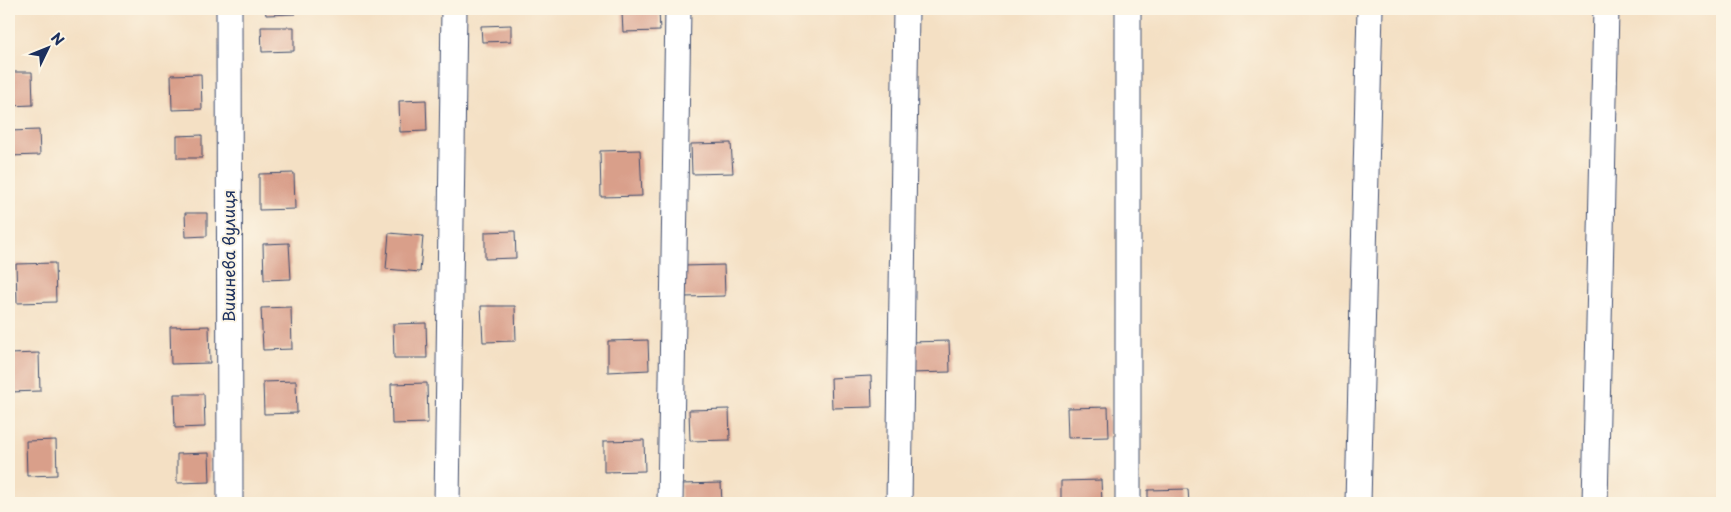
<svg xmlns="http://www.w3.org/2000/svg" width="1731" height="512" font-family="'Playpen Sans',sans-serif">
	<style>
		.building { fill: #d99f8a }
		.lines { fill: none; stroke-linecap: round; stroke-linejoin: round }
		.street-casing { stroke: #3c4a6d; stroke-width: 27 }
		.street { stroke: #fff; stroke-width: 25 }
		.labels { text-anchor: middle; stroke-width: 4; stroke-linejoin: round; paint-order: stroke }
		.street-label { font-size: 16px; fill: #1b2f5e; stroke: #fcf5e5 }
	</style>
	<rect width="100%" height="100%" fill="#fcf5e5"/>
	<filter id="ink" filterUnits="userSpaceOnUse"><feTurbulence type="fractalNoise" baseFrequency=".02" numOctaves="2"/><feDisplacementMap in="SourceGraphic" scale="10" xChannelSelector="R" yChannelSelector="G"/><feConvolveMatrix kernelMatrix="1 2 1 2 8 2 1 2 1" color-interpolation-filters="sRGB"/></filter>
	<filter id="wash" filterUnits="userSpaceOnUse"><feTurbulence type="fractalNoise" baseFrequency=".0096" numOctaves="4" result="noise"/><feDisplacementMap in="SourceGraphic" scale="20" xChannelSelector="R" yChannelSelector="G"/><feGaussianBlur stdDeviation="1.12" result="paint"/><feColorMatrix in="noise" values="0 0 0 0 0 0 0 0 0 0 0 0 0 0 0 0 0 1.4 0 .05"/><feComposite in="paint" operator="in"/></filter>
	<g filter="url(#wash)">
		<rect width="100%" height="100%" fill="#f4e0c4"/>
		<g id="blocks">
			<path class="building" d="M265 9H295V14L266 15Z
				M659 11 660 31 623 32 622 13Z
				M511 25V41L482 42 481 26Z
				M261 27H294V51L262 52Z
				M9 72H32L33 105 9 106Z
				M201 74 202 109 172 110 171 75Z
				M426 100 427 131 400 132 399 101Z
				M39 130 40 155 9 156V131Z
				M202 135V158H177V136Z
				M731 143 733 173 692 174 691 144Z
				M640 150 642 196 601 197 600 151Z
				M294 173 295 209 259 210V174Z
				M185 213H207V236L186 237Z
				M515 231 516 258 485 259V232Z
				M389 233 423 236 420 272 386 269Z
				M289 243 291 279 264 280 263 244Z
				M55 263 56 302 17 303 16 264Z
				M724 265 725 296 684 297 683 266Z
				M481 306H515L516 341 483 342Z
				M291 307 292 349 263 350 261 308Z
				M426 323 427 358H394L393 324Z
				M209 326 210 363 171 364 170 327Z
				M648 340 649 370 608 372V341Z
				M949 341 950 372 910 373 909 342Z
				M39 353 40 391 9 392V354Z
				M871 376 872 407 832 408 831 378Z
				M296 381 297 413 264 414 263 382Z
				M427 383 428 423 392 424 391 384Z
				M174 394H204L205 427 175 428Z
				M1108 407 1109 437 1068 438 1067 408Z
				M729 409 730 440 690 441 689 410Z
				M56 440 57 475 27 476 26 441Z
				M644 440 645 471 604 472V441Z
				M209 453 210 482 177 483V454Z
				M1101 480 1102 503H1061V481Z
				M721 483 722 503H681V484Z
				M1188 489 1189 503H1148V490Z"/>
		</g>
	</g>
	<g filter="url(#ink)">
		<use href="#blocks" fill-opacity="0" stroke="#3c4a6d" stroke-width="1"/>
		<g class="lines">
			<g class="street-casing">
				<path id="street" d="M229 9 230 503
					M447 503 454 9
					M670 503 678 9
					M899 503 906 9
					M1128 503V9
					M1358 503 1370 9
					M1595 503 1606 9"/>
			</g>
			<use href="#street" class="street"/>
		</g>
	</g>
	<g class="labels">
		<g class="street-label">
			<text transform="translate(229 256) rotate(-90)" y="6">Вишнева вулиця</text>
		</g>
	</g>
	<rect width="1731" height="512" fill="none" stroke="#fcf5e5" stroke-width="30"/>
	<g transform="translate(48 48) rotate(47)" stroke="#fcf5e5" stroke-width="4" paint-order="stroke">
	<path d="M0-4L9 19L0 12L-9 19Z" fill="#1b2f5e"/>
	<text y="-8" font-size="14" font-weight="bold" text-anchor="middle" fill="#1b2f5e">N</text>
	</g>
</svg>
